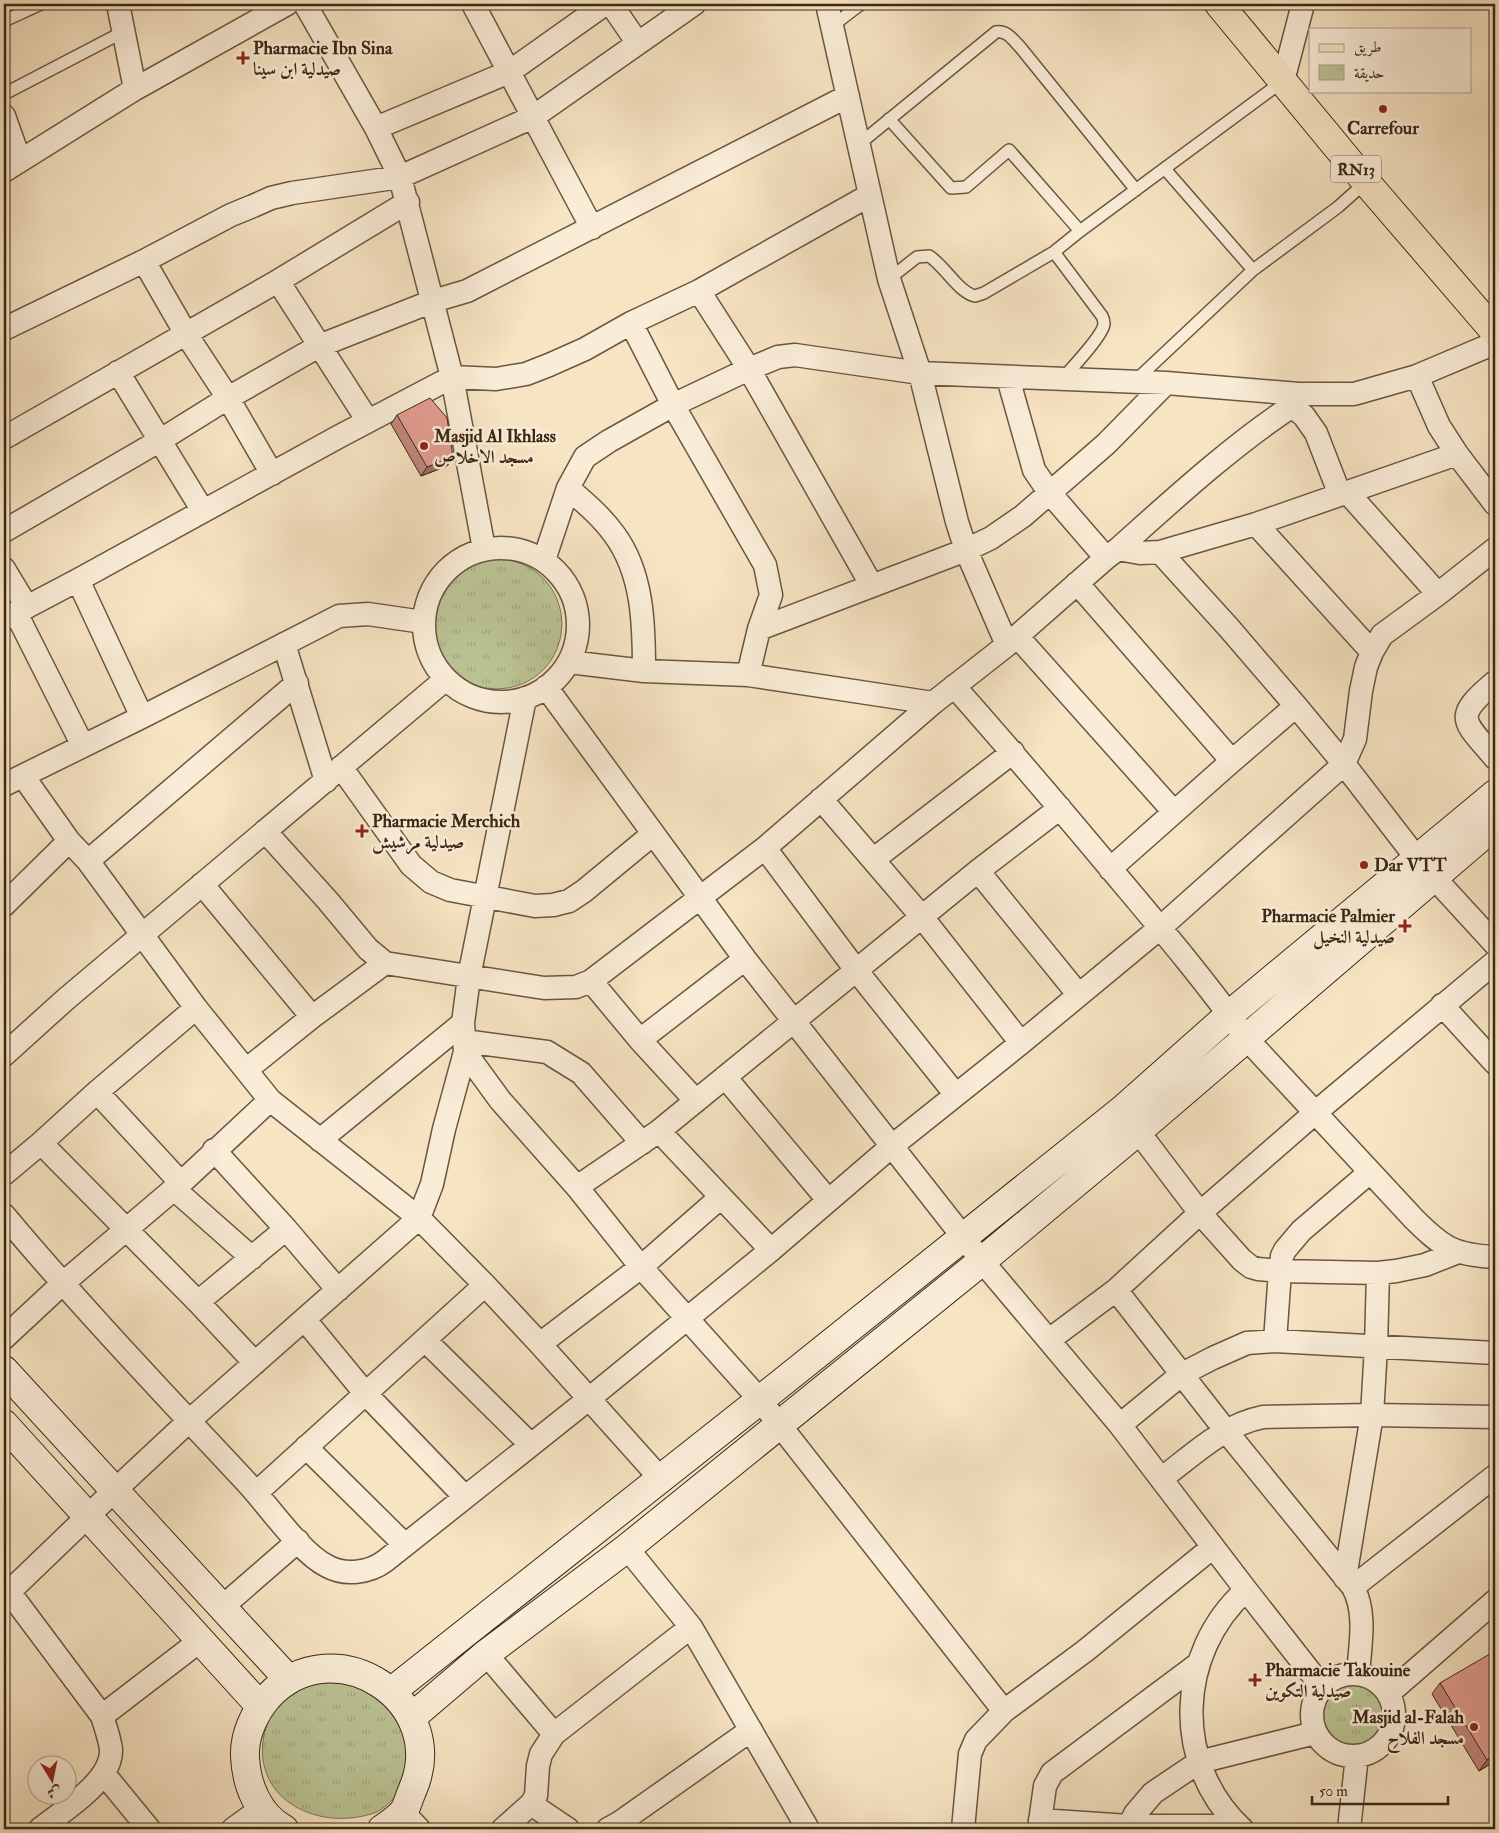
<svg xmlns="http://www.w3.org/2000/svg" width="1499" height="1833" font-family="'IM FELL Double Pica',Amiri,serif">
	<style>
		.park { fill: url(#park-tufts); stroke: #7b7655 }
		.lines { fill: none; stroke-linecap: round; stroke-linejoin: round }
		.lane-casing { stroke: #6a5740; stroke-width: 14 }
		.street-casing { stroke: #6a5740; stroke-width: 25 }
		.secondary-casing { stroke: #3b2815; stroke-width: 30 }
		.primary-casing { stroke: #3b2815; stroke-width: 30 }
		.lane { stroke: #faedd8; stroke-width: 11 }
		.street { stroke: #faedd8; stroke-width: 22 }
		.secondary { stroke: #faedd8; stroke-width: 28 }
		.primary { stroke: #f7e4c3; stroke-width: 28 }
		.wall { fill: #c3877d; stroke: #3b2815 }
		.shaded-wall { fill: #9f6e66; stroke: #3b2815 }
		.building { fill: #e39d91; stroke: #3b2815 }
		.poi-dot { fill: #8f2418; stroke: #faedd8; stroke-width: 2 }
		.labels { text-anchor: middle; stroke-width: 5; stroke-linejoin: round; paint-order: stroke }
		.shield { fill: #faedd8; stroke: #746350; stroke-width: 1 }
		.shield-label { font-size: 16px; font-weight: bold; fill: #3b2815 }
		.poi-label { font-size: 18px; font-weight: bold; fill: #3b2815; stroke: #faedd8; text-anchor: start }
	</style>
	<defs>
		<pattern id="park-tufts" width="24" height="20" patternUnits="userSpaceOnUse" patternTransform="scale(1.25)"><rect width="24" height="20" fill="#bbc495"/><path d="M3 7l-1-3M5 7V3M7 7l1-3M15 17l-1-3M17 17v-4M19 17l1-3" fill="none" stroke="#a2a880"/></pattern>
	</defs>
	<rect width="100%" height="100%" fill="#f7e4c3"/>
	<filter id="stains"><feTurbulence type="fractalNoise" baseFrequency=".004" numOctaves="4"/><feColorMatrix values="0 0 0 0 .2 0 0 0 0 .09 0 0 0 0 .02 0 0 0 .5 -.17"/></filter>
	<radialGradient id="worn" r=".72"><stop offset=".6" stop-color="#630" stop-opacity="0"/><stop offset="1" stop-color="#630" stop-opacity=".3"/></radialGradient>
	<path class="park" d="M432 624a65 65 0 1 1 130 0a65 65 0 1 1-130 0Z
		M1316 1713a35 35 0 1 1 70 0a35 35 0 1 1-70 0Z
		M313 1680 364 1682 408 1732C407 1747 408 1766 404 1781 401 1793 387 1806 377 1812 321 1833 251 1801 264 1735 267 1722 274 1707 284 1698 292 1691 304 1686 313 1680Z"/>
	<g class="lines">
		<g class="lane-casing">
			<path id="lane" d="M4 21 41 4
				M832 26 861 4
				M4 94 123 32
				M889 119 951 188 966 187 1009 150 1080 231
				M858 145 996 32C1007 30 1013 40 1020 47L1136 190
				M1165 169 1253 270
				M889 279 917 257 929 256C945 266 958 292 975 296L984 293 1054 252
				M1063 378C1072 368 1103 335 1104 324 1104 321 1103 318 1102 316L1054 252 1080 231 1283 81
				M1135 381 1253 270 1338 207 1366 182"/>
		</g>
		<g class="street-casing">
			<path id="street" d="M118 4 135 89
				M305 4 376 128 400 177 452 377 484 549
				M473 4 592 228
				M611 4 637 42
				M827 4 889 279 920 373 957 522 966 550 1007 645
				M1283 81 1303 4
				M4 116 20 161
				M376 128 509 72 605 4
				M4 171 135 89 287 4
				M144 261 186 334 228 398 272 474
				M278 281 368 421
				M699 291 749 369 872 586
				M631 323 673 405 765 565 771 595 759 629 748 675
				M4 329 144 261 231 215 253 206 271 198 292 193 400 177 533 117 694 4
				M118 372 203 511
				M1417 376 1439 426 1457 454 1495 504
				M1008 378 1034 470 1049 492 1106 558
				M1292 406 1304 416 1316 433 1340 495
				M4 438 278 281 408 202
				M568 488C584 502 601 516 614 534 643 573 644 624 644 671
				M1348 493 1438 594
				M1256 524 1372 652
				M4 531 159 441 228 398 319 346 433 301 467 291 848 96
				M424 625a77 77 0 1 1 154 0a77 77 0 1 1-154 0Z
				M1118 549 1140 553 1160 552 1229 628 1296 706 1344 764 1418 860 1495 944
				M1160 552 1256 524 1457 454
				M544 560 568 488 585 457 609 441 673 405 749 369 778 357 795 355 920 373 1166 383 1299 394H1354L1417 376 1495 343
				M4 569 27 607
				M78 580 142 717
				M1077 583 1232 761
				M16 613 83 746
				M4 619 78 580 340 436 452 377 496 379 526 374 549 365 585 349 631 323 699 291 870 195
				M759 629 966 550 991 538 1023 516 1106 444 1166 383
				M1017 636 1174 812
				M284 644 326 781
				M569 662 644 671 748 675 933 703
				M1495 682C1452 718 1463 720 1495 758
				M954 686C1007 746 1059 807 1110 868 1157 924 1204 979 1246 1038L1414 1219C1443 1248 1454 1255 1495 1257
				M546 687 745 959 982 1261 1120 1425 1246 1590 1322 1687
				M341 767 411 865 431 882 450 890 535 906 553 905 569 901 584 891 653 834
				M23 776 69 841 88 861 196 1008 270 1100 419 1218 485 1285 540 1344 660 1478
				M4 785 142 717 339 616 368 614 423 622
				M821 799 922 917 1021 1043
				M265 831 328 901 368 949 385 963 544 988 576 987 591 981 765 848 933 703 1007 645 1106 558 1118 549C1174 499 1229 448 1292 406L1297 400 1299 394
				M765 848 856 970 956 1095
				M874 859 1013 752
				M88 861 297 683
				M1110 869 1232 761 1296 706
				M978 871 1078 994
				M202 884 312 1017
				M4 905 69 841
				M591 981 640 1040 696 1101
				M1442 1005 1495 1063
				M640 1040 745 959
				M464 1041 547 1052 581 1073 642 1143
				M465 1052 500 1100 577 1187 641 1267 760 1400 1004 1711 1085 1651 1213 1547
				M4 1055 66 999 446 679
				M246 1070 312 1017 385 963
				M725 1077 828 1200
				M97 1092 181 1183
				M1128 1118 1200 1213 1242 1260 1251 1267 1258 1269 1280 1271 1378 1273 1396 1271 1425 1265 1458 1252
				M659 1131 771 1250
				M320 1140 463 1023
				M41 1143 198 1302 255 1363
				M214 1150 286 1229 338 1290
				M4 1174 41 1143 97 1092 196 1008
				M577 1187 659 1131 978 871 1060 808
				M174 1189 252 1258
				M4 1215C82 1308 166 1396 249 1485 270 1508 301 1553 327 1566 345 1576 369 1573 385 1561L590 1398 771 1250 892 1146 1021 1043 1161 927 1344 764 1355 739 1361 691 1366 667 1372 652 1382 635 1438 594 1495 549
				M1116 1290 1226 1431 1353 1587C1367 1613 1360 1646 1358 1674
				M198 1302 286 1229
				M305 1320 365 1393 465 1497
				M4 1338 62 1284 181 1183 270 1100
				M425 1340 530 1444
				M1049 1340 1116 1290 1200 1213 1316 1112 1495 962
				M1275 1341 1280 1271 1282 1256 1285 1250 1301 1231 1370 1172
				M540 1344 641 1267 721 1197
				M1120 1425 1182 1374 1213 1358 1247 1343 1275 1341 1495 1353
				M306 1447 405 1545
				M1161 1479C1193 1455 1223 1425 1263 1417L1372 1415 1495 1417
				M256 1493 485 1285
				M627 1548 691 1627 808 1829
				M1345 1578 1372 1415 1376 1347 1378 1273
				M4 1585 102 1716
				M1353 1587 1495 1476
				M9 1592 114 1491 189 1421 419 1218 432 1184 444 1129 465 1052 463 1023 469 977 525 698
				M221 1608 298 1541
				M486 1654 554 1734
				M1312 1715a41 41 0 1 1 82 0a41 41 0 1 1-82 0Z
				M1388 1694 1495 1601
				M104 1774 149 1829
				M531 1804 568 1829
				M403 1812 419 1829
				M1040 1820 1129 1826H1238
				M40 1829C62 1811 112 1782 111 1750 110 1739 105 1726 102 1716L201 1640
				M233 1829 262 1808
				M503 1829 531 1804 536 1796 538 1766 541 1754 554 1734 691 1627
				M608 1829 619 1823 751 1730
				M963 1829 970 1754 976 1740 1004 1711
				M1039 1829 1045 1786 1052 1773 1198 1664
				M1128 1829 1135 1814 1153 1793 1199 1762 1315 1733
				M1242 1829C1172 1764 1176 1653 1246 1590
				M1349 1829 1357 1756"/>
		</g>
		<g class="secondary-casing">
			<path id="secondary" d="M4 1370 289 1680
				M4 1424 260 1706
				M392 1691 760 1400 1122 1110 1229 1015 1495 794
				M412 1717 486 1654 627 1548 982 1261 1137 1132 1495 825
				M284 1829C258 1815 246 1784 245 1756 244 1735 255 1712 268 1697 334 1625 452 1702 412 1791 409 1798 407 1807 403 1812 397 1819 389 1824 382 1829"/>
		</g>
		<g class="primary-casing">
			<path id="primary" d="M1219 4 1366 182 1495 332"/>
		</g>
		<use href="#lane" class="lane"/>
		<use href="#street" class="street"/>
		<use href="#secondary" class="secondary"/>
		<use href="#primary" class="primary"/>
	</g>
	<path class="wall" d="M397 415 453 457 447 466 421 476 391 424Z
		M1440 1683 1495 1761 1479 1771 1432 1694Z"/>
	<path class="shaded-wall" d="M453 457 447 466 421 476 427 467Z
		M1495 1754V1761L1479 1771 1487 1760Z"/>
	<path class="building" d="M430 398 447 418 453 457 427 467 397 415Z
		M1495 1651V1754L1487 1760 1440 1683Z"/>
	<g class="poi-dot">
		<path d="M240.5 50.5h5v5h5v5h-5v5h-5v-5h-5v-5h5z"/>
		<circle cx="1383" cy="109" r="5"/>
		<circle cx="424" cy="446" r="5"/>
		<path d="M359.5 823.5h5v5h5v5h-5v5h-5v-5h-5v-5h5z"/>
		<circle cx="1364" cy="865" r="5"/>
		<path d="M1402.5 918.5h5v5h5v5h-5v5h-5v-5h-5v-5h5z"/>
		<path d="M1252.5 1672.5h5v5h5v5h-5v5h-5v-5h-5v-5h5z"/>
		<circle cx="1474" cy="1727" r="5"/>
	</g>
	<g class="labels">
		<rect class="shield" x="1331" y="155.5" width="50" height="27" rx="4"/>
		<g class="shield-label">
			<text x="1356" y="175">RN13</text>
		</g>
		<g class="poi-label">
			<text x="253" y="54">Pharmacie Ibn Sina<tspan x="253" dy="21">صيدلية ابن سينا</tspan></text>
			<text x="1383" y="134" text-anchor="middle">Carrefour</text>
			<text x="434" y="442">Masjid Al Ikhlass<tspan x="434" dy="21">مسجد الاخلاص</tspan></text>
			<text x="372" y="827">Pharmacie Merchich<tspan x="372" dy="21">صيدلية مرشيش</tspan></text>
			<text x="1374" y="871">Dar VTT</text>
			<text x="1395" y="922" text-anchor="end">Pharmacie Palmier<tspan x="1395" dy="21">صيدلية النخيل</tspan></text>
			<text x="1265" y="1676">Pharmacie Takouine<tspan x="1265" dy="21">صيدلية التكوين</tspan></text>
			<text x="1464" y="1723" text-anchor="end">Masjid al-Falah<tspan x="1464" dy="21">مسجد الفلاح</tspan></text>
		</g>
	</g>
	<rect width="1499" height="1833" fill="none" stroke="#f7e4c3" stroke-width="20"/>
	<rect x="5" y="5" width="1489" height="1823" fill="none" stroke="#3b2815" stroke-width="2.5"/>
	<rect x="10" y="10" width="1479" height="1813" fill="none" stroke="#3b2815"/>
	<rect x="1309" y="28" width="162" height="65" fill="#faedd8" stroke="#ae9e8a"/>
	<rect x="1319" y="44" width="25" height="8" fill="#f7e4c3" stroke="#ae9e8a"/>
	<text x="1354" y="52" font-size="15" fill="#3b2815">طريق</text>
	<rect x="1319" y="65" width="25" height="15" fill="url(#park-tufts)" stroke="#ae9e8a"/>
	<text x="1354" y="78" font-size="15" fill="#3b2815">حديقة</text>
	<g transform="translate(52 1780) rotate(170)"><circle r="24" fill="#faedd8" stroke="#ae9e8a"/>
	<path d="M0-4L9 19L0 12L-9 19Z" fill="#8f2418"/>
	<text y="-8" font-size="14" font-weight="bold" text-anchor="middle" fill="#3b2815">ش</text>
	</g>
	<path d="M1312 1796v8h136v-8" fill="none" stroke="#3b2815" stroke-width="2.5"/>
	<text x="1319" y="1796" font-size="15" fill="#3b2815" stroke="#faedd8" stroke-width="4" paint-order="stroke">50 m</text>
	<rect width="100%" height="100%" filter="url(#stains)"/>
	<rect width="100%" height="100%" fill="url(#worn)"/>
</svg>
